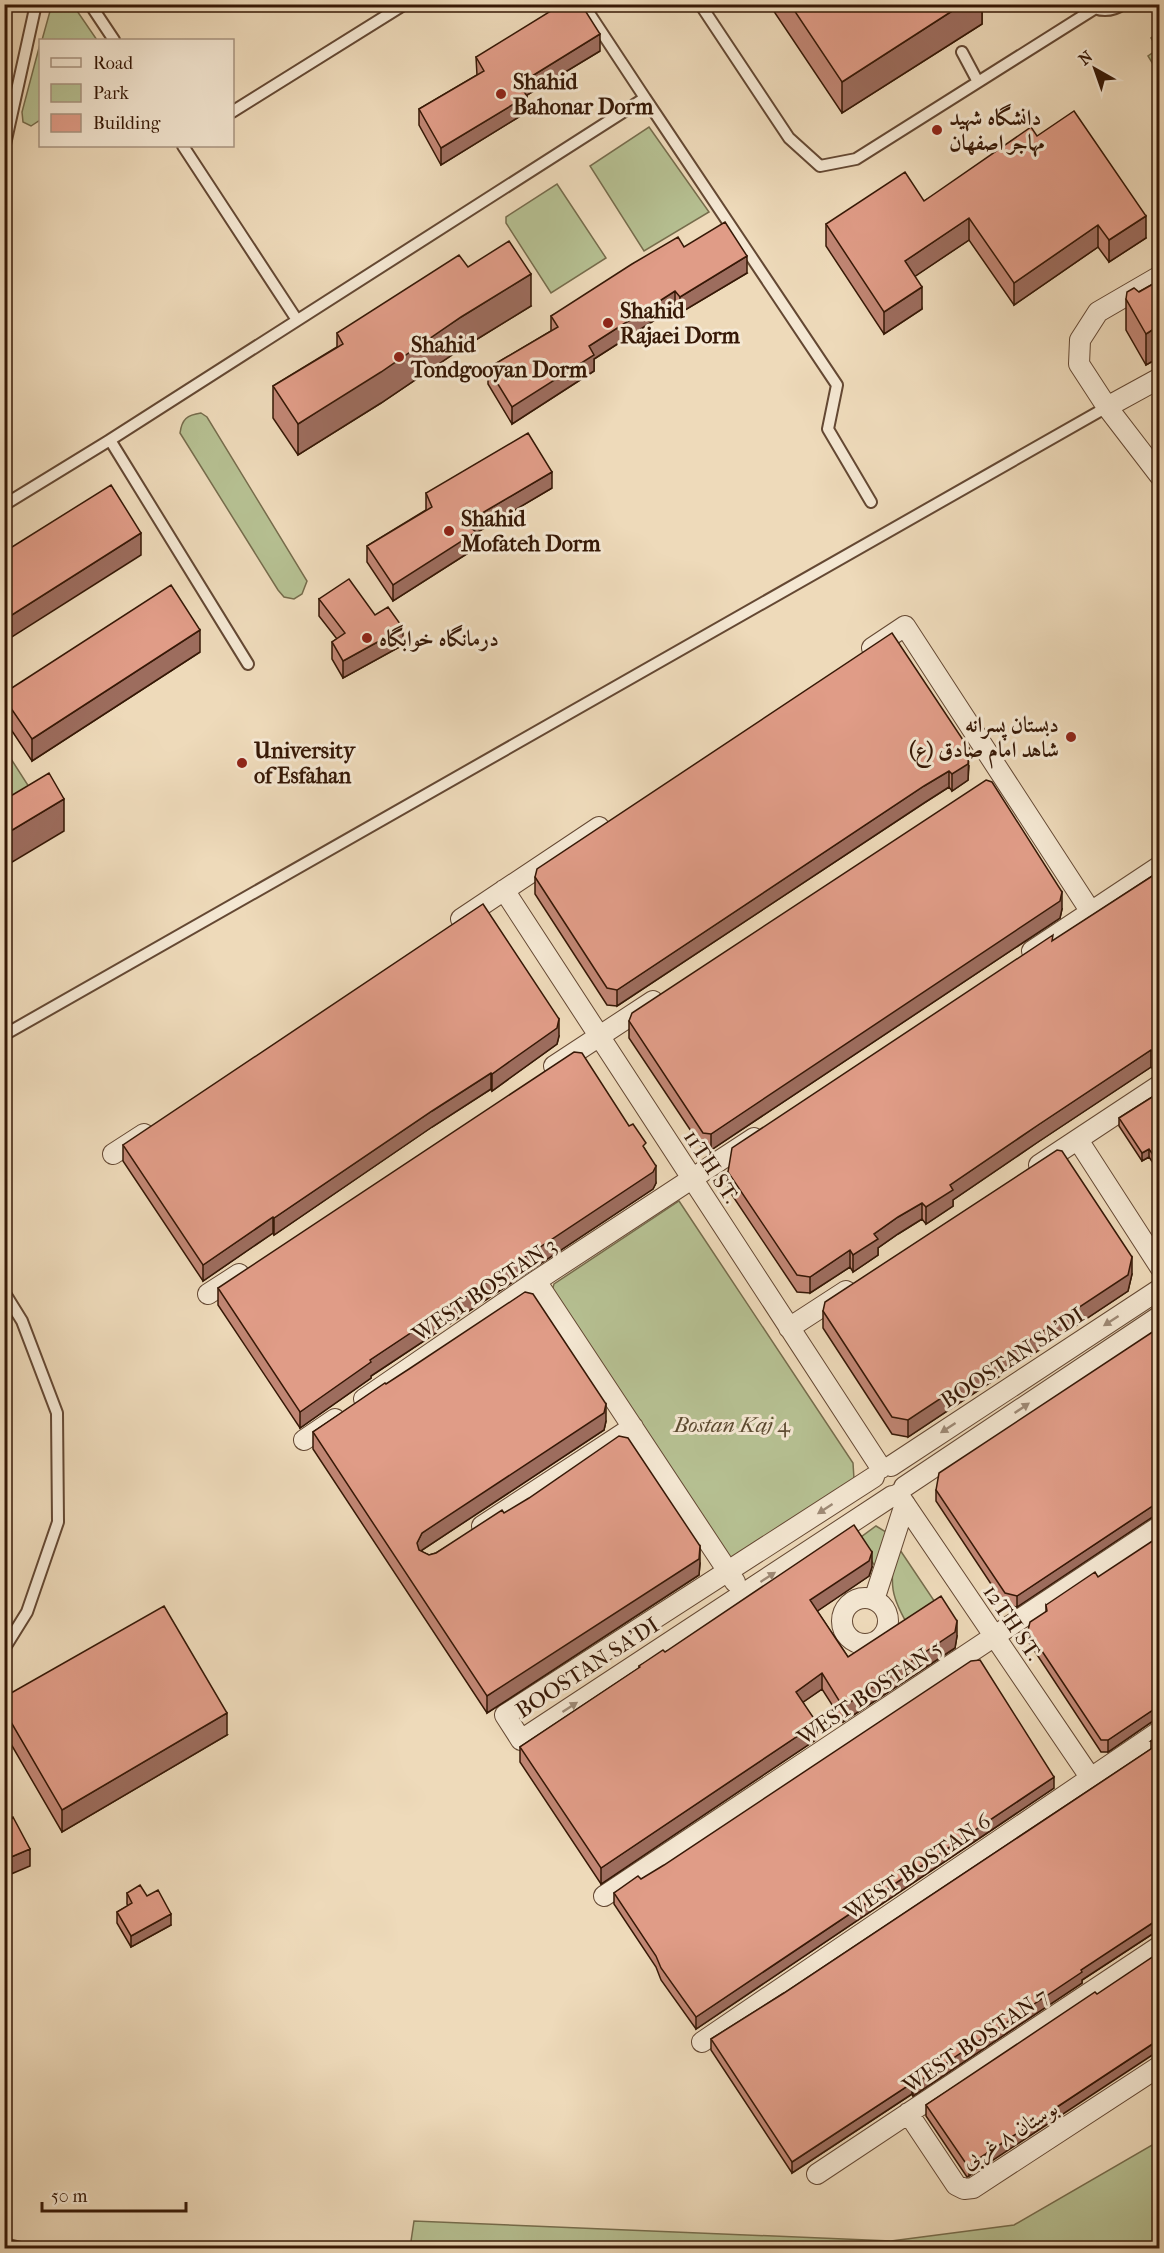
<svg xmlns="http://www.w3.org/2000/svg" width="1164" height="2253" font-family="'IM FELL French Canon',Amiri,serif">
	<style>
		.green { fill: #b6c092; stroke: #766c4c; stroke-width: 1.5 }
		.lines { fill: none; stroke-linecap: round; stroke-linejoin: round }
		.lane-casing { stroke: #644833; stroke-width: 14 }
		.street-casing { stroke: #644833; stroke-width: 22 }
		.lane { stroke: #f4e7d2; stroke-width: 10 }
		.street { stroke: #f4e7d2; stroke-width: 20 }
		.wall { fill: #c18674; stroke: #361806; stroke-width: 1.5 }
		.shaded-wall { fill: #9d6d5e; stroke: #361806; stroke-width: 1.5 }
		.building { fill: #e09c87; stroke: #361806; stroke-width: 1.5 }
		.oneway { fill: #9e8a76 }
		.poi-dot { fill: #8f2418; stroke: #f4e7d2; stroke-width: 2 }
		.labels { text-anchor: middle; stroke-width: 6; stroke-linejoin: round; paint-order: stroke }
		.poi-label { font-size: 22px; font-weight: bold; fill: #361806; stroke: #f4e7d2; text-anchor: start }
		.street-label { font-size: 22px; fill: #361806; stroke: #f4e7d2 }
		.park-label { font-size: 22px; font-style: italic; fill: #5c4a30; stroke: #f4e7d2 }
	</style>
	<rect width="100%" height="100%" fill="#eedaba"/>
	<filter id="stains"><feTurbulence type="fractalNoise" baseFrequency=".00333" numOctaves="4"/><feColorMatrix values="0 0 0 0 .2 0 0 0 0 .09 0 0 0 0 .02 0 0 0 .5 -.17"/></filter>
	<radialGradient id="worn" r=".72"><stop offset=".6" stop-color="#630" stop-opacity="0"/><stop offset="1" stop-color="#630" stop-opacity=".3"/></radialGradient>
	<path class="green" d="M52 4 73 5 97 40H42Z
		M1159 32V74L1148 56 1158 49 1151 38Z
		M40 44V120L31 126 23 122 22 112Z
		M649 127 709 212 644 251 590 166Z
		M557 184 606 258 551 293 506 223V217Z
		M201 413 207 417 307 581 302 594 294 599 284 597 278 590 180 433C182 419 187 415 201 413Z
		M4 748 31 790 4 807Z
		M679 1201 853 1463 854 1479 732 1560 551 1294 554 1284Z
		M876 1526 886 1532 877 1569 857 1540Z
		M896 1544 941 1611 912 1632C889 1595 890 1586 896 1544Z
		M1159 2141V2248H410L414 2221 891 2241 1014 2225Z"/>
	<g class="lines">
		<g class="lane-casing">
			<path id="lane" d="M90 4 114 40
				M583 4 645 98
				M700 4 789 138 820 166 856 159 1094 9
				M1087 4C1098 12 1112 12 1123 4
				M962 52 978 82
				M232 112 405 4
				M183 146 297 320
				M4 149 36 4
				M110 440 645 98 837 385 828 429 871 502
				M4 505 110 440 248 664
				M4 1035 1107 407
				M4 1292 22 1321 57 1413 58 1522 27 1612 4 1649
				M4 2244 21 2248"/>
		</g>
		<g class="street-casing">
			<path id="street" d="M1160 276 1098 312 1080 340 1079 364 1107 407 1160 476
				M1107 407 1160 378
				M872 648 905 626 1091 912
				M504 890 881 1468
				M461 919 599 827
				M1032 951 1160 866
				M554 1066 653 1001
				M1078 1140 1160 1267
				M113 1154 144 1134
				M1039 1165 1160 1085
				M536 1281 735 1582
				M208 1294 239 1274
				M789 1328 846 1291
				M364 1399 536 1281 754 1138
				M304 1440 335 1419
				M891 1466 1160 1289
				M874 1477 505 1715 521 1740 892 1496
				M904 1487 1160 1316
				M898 1494 1090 1777
				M482 1526 633 1427
				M842 1621a23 23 0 1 1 46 0a23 23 0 1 1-46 0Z
				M874 1600 905 1504
				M604 1896 1160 1526
				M702 2042 1160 1731
				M908 2113 956 2185 964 2189 973 2188 1160 2066
				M817 2174 1160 1946"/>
		</g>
		<use href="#lane" class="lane"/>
		<use href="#street" class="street"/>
	</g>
	<path class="wall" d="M769 4H982V24L842 113Z
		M600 51 527 95V112L441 165 419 125V109L477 75 476 57Z
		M1037 136 1146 238 1109 262 1098 247 1014 305 969 240 915 276 922 309 884 334 826 246V224L924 201Z
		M684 247 747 273 680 313 675 307 594 359V371L512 424 488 384V368L551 331V316Z
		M468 267 531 306 461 349 381 403 298 455 273 418V386L337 347V333Z
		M1160 280V357L1146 365 1126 330V299Z
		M1159 391H1160V431L1158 429Z
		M552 488 476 533V548L393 601 367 562V546L426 510V493Z
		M319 599 403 645 343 678 332 659V642L337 639 319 616Z
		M200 652 32 761 4 719V693Z
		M969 766 968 780 952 791 949 787 924 803 617 1006 607 1005 535 894V877Z
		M1160 871 1153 1069 1151 1067 1038 1142 953 1200V1206L926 1224 922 1219 898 1234 878 1248V1255L853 1272 850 1267 810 1293 797 1292 728 1189V1172L1053 941Z
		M1062 909 1060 918 711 1150 703 1149 629 1038V1021Z
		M559 1036 557 1044 492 1091 491 1089 432 1127 274 1235 273 1233 203 1281 123 1161V1145Z
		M1160 1092V1173L1149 1157 1142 1161 1119 1126V1118Z
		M629 1126 646 1151 656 1183 653 1189 371 1376V1378L300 1428 218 1305V1288Z
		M1132 1274 1128 1291 908 1437 892 1434 823 1328V1311Z
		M1160 1327 1017 1607 1005 1605 936 1501V1490Z
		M386 1384 606 1421 604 1430 422 1550V1552L429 1555 436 1553 504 1513 700 1563 699 1575 487 1713 313 1449V1432Z
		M872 1567 869 1576 817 1611 848 1657 957 1636 955 1648 843 1722 822 1689 803 1702 817 1739 601 1884 520 1762V1747L639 1668V1666L665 1652Z
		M1046 1605 1153 1721 1108 1752H1101L1028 1641V1630L1046 1612Z
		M4 1697 227 1735 62 1832 4 1732Z
		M1160 1735V1929L1082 1980V1983L913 2096 912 2094 792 2173 711 2050V2039L784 1993 1151 1749V1741Z
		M1054 1788 696 2029 661 1980 656 1967 614 1904V1893L641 1879Z
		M127 1893 147 1896 171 1925 131 1947 117 1923V1912L128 1906 127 1904Z
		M1097 1994 969 2176 967 2177 926 2116V2105Z"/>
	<path class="shaded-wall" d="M963 4H982V24L842 113V82Z
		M600 34V51L519 100V84Z
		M527 96V112L441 165V148Z
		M1146 216V238L1109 262V240Z
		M969 218V240L905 283V261Z
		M1098 225V247L1014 305V283Z
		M747 256V273L680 313V297Z
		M531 274V306L461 349 381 403 298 455V424L461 317Z
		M922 287V309L884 334V312Z
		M675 291V307L594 359V371L512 424V407L589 346Z
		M1160 325V357L1146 365V334Z
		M552 472V488L476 533V548L393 601V585L465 523Z
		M141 533V555L4 642V620Z
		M403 628V645L343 678V661Z
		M200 630V652L32 761V739Z
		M969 749 968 780 952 791V774Z
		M949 771V787L924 803 617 1006V990L924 786Z
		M64 799V831L4 867V835Z
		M1062 892V909L1060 918 711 1150V1134Z
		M559 1019V1036L557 1044 492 1091V1074Z
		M1160 1048V1064L1153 1069V1052Z
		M1151 1050V1067L1038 1142 953 1200V1206L926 1224V1207L950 1185 1038 1125Z
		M491 1073V1089L432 1127 274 1235V1218L432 1111Z
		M1149 1149V1157L1142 1161V1153Z
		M656 1166V1183L653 1189 371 1376V1378L300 1428V1412L370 1360Z
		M922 1203V1219L898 1234 878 1248V1255L853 1272V1255L874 1234 898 1217Z
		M273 1217V1233L203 1281V1265Z
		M850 1250V1267L810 1293V1277Z
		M1132 1257V1274L1128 1291 908 1437V1420Z
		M606 1404V1421L604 1430 422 1550 417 1560V1543L422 1533Z
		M1160 1501V1512L1017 1607V1596Z
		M700 1546V1563L699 1575 487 1713V1696Z
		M872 1552V1567L869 1576 810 1616V1600Z
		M957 1621V1636L955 1648 843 1722V1707Z
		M822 1673V1689L796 1707V1692Z
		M1160 1709V1720L1153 1721 1108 1752V1740L1153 1710Z
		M227 1713V1735L62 1832V1810Z
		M817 1723V1739L601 1884V1868Z
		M1054 1777V1788L696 2029V2017Z
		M30 1849V1866L4 1877V1860Z
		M171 1914V1925L131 1947V1936Z
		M1160 1918V1929L1082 1980V1983L913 2096V2085L1104 1954Z
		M1160 2039V2050L969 2176V2165Z
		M912 2083V2094L792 2173V2162Z"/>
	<path class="building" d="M562 4H581L600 34 519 84 527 96 441 148 419 109 484 71 476 57Z
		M790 4H963L842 82Z
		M1074 111 1146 216 1109 240 1098 225 1014 283 969 218 905 261 922 287 884 312 826 224 905 172 924 201 1031 127 1037 136Z
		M725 222 747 256 680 297 675 291 589 346 594 355 512 407 488 368 558 327 551 316 632 264 678 237 684 247Z
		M509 241 531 274 461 317 381 372 298 424 273 386 343 344 337 333 459 255 468 267Z
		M1160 280V325L1146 334 1126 299 1127 292 1134 288 1139 292Z
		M528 433 552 472 465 523 476 532 393 585 367 546 432 507 426 493Z
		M111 485 141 533 4 620V552Z
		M349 579 375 615 388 607 403 628 343 661 332 642 345 633 319 599Z
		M171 585 200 630 32 739 4 698V693Z
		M892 633 969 749 968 764 952 774 949 771 924 786 617 990 607 988 535 877 537 869Z
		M49 773 64 799 4 835V800Z
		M986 780 992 782 1062 892 1060 901 711 1134 703 1133 629 1021 632 1013Z
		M1160 871V1048L1153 1052 1151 1050 1038 1125 950 1185 953 1190 926 1207 922 1203 898 1217 874 1234 878 1239 853 1255 850 1250 810 1277 797 1275 728 1172 732 1148 1053 935 1052 941Z
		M483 904 559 1019 557 1028 492 1074 491 1073 432 1111 274 1218 273 1217 203 1265 123 1145Z
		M574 1052 582 1053 629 1126 633 1124 646 1143 643 1146 656 1166 653 1172 370 1360 371 1362 300 1412 218 1288Z
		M1160 1092 1159 1113 1160 1165 1149 1149 1142 1153 1119 1118Z
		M1057 1150 1062 1151 1132 1257 1128 1275 908 1420 892 1417 823 1311 825 1302Z
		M525 1292 533 1294 606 1404 604 1413 422 1533 417 1543 419 1550 429 1555 436 1553 502 1510 504 1513 529 1498 619 1436 628 1438 700 1546 699 1559 487 1696 313 1432 385 1383 386 1384 409 1369Z
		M1160 1327V1501L1017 1596 1005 1593 936 1490 939 1473Z
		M854 1525 872 1552 869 1561 810 1600 848 1657 941 1596 957 1621 955 1632 843 1707 822 1673 796 1692 817 1723 601 1868 520 1747 640 1667 639 1666 663 1650 665 1652Z
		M1160 1536V1709L1153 1710 1108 1740H1101L1028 1630 1030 1622 1047 1611 1046 1605 1095 1572 1098 1577Z
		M164 1606 227 1713 62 1810 4 1710V1697Z
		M980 1660 1054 1777 696 2017 661 1968 656 1956 614 1893 638 1876 641 1879 664 1865 971 1661Z
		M1160 1735V1741H1151Z
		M1160 1743V1918L1081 1970 1082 1972 913 2085 912 2083 792 2162 711 2039 784 1993Z
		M13 1817 30 1849 4 1860V1821Z
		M140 1885 147 1896 158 1890 171 1914 131 1936 117 1912 132 1903 127 1893Z
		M1160 1952V2039L969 2165H967L926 2105 1095 1992 1097 1994Z"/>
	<defs><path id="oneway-solid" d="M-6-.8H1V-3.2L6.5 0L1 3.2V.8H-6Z" transform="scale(1.5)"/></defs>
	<g class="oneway">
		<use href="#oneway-solid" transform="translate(1111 1321) rotate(147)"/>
		<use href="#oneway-solid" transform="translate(1022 1408) rotate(-34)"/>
		<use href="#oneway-solid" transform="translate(948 1428) rotate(147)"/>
		<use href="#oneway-solid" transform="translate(825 1509) rotate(147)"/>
		<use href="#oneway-solid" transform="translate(768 1577) rotate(-33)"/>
		<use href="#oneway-solid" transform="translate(570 1707) rotate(-33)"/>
	</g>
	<g class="poi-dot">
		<circle cx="501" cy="94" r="6"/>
		<circle cx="937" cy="130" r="6"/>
		<circle cx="608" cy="323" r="6"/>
		<circle cx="399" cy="357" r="6"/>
		<circle cx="449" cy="531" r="6"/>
		<circle cx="367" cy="638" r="6"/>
		<circle cx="1071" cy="737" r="6"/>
		<circle cx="242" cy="763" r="6"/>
	</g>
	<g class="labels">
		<g class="poi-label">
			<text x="513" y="89">Shahid<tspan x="513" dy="25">Bahonar Dorm</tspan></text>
			<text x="949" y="125">دانشگاه شهید<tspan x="949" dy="25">مهاجر اصفهان</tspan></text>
			<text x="620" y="318">Shahid<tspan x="620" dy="25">Rajaei Dorm</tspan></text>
			<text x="411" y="352">Shahid<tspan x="411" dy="25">Tondgooyan Dorm</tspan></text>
			<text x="461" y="526">Shahid<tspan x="461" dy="25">Mofateh Dorm</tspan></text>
			<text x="379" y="646">درمانگاه خوابگاه</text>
			<text x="1059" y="732" text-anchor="end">دبستان پسرانه<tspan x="1059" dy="25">شاهد امام صادق (ع)</tspan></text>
			<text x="254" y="758">University<tspan x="254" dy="25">of Esfahan</tspan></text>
		</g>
		<g class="street-label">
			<text transform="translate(712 1166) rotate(57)" y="8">11TH ST.</text>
			<text transform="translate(484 1289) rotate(-34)" y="8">WEST BOSTAN 3</text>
			<text transform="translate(1012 1357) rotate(-33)" y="8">BOOSTAN SA'DI</text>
			<text transform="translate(1013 1622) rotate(56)" y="8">12TH ST.</text>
			<text transform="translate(587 1667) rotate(-33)" y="8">BOOSTAN SA'DI</text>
			<text transform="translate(869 1692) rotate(-34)" y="8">WEST BOSTAN 5</text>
			<text transform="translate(917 1866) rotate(-34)" y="8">WEST BOSTAN 6</text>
			<text transform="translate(975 2040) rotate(-34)" y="8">WEST BOSTAN 7</text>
			<text transform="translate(1009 2134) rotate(-32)" y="8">بوستان ۸ غربی</text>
		</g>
		<g class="park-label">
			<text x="732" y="1432">Bostan Kaj 4</text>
		</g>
	</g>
	<rect width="1164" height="2253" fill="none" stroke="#eedaba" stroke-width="24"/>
	<rect x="6" y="6" width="1152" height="2241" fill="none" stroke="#361806" stroke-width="3"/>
	<rect x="12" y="12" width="1140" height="2229" fill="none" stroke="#361806" stroke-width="1.5"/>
	<rect x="39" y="39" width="195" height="108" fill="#f4e7d2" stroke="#a89480" stroke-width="1.5"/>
	<rect x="51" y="58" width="30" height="9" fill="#f4e7d2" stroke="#a89480" stroke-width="1.5"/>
	<text x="93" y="69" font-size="18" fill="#361806">Road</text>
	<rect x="51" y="84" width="30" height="18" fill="#b6c092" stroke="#a89480" stroke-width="1.5"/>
	<text x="93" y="99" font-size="18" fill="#361806">Park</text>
	<rect x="51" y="114" width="30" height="18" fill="#e09c87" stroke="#a89480" stroke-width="1.5"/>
	<text x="93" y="129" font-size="18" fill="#361806">Building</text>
	<g transform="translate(1095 69) rotate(320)" stroke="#f4e7d2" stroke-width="4.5" paint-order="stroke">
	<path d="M0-4.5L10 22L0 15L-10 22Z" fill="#361806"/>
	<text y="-9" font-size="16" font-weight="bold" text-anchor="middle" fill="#361806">N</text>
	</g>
	<path d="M42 2202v9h144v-9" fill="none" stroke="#361806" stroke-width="3"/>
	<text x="51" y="2202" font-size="18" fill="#361806" stroke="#f4e7d2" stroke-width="4.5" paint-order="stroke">50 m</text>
	<rect width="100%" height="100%" filter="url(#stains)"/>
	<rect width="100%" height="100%" fill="url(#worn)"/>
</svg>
